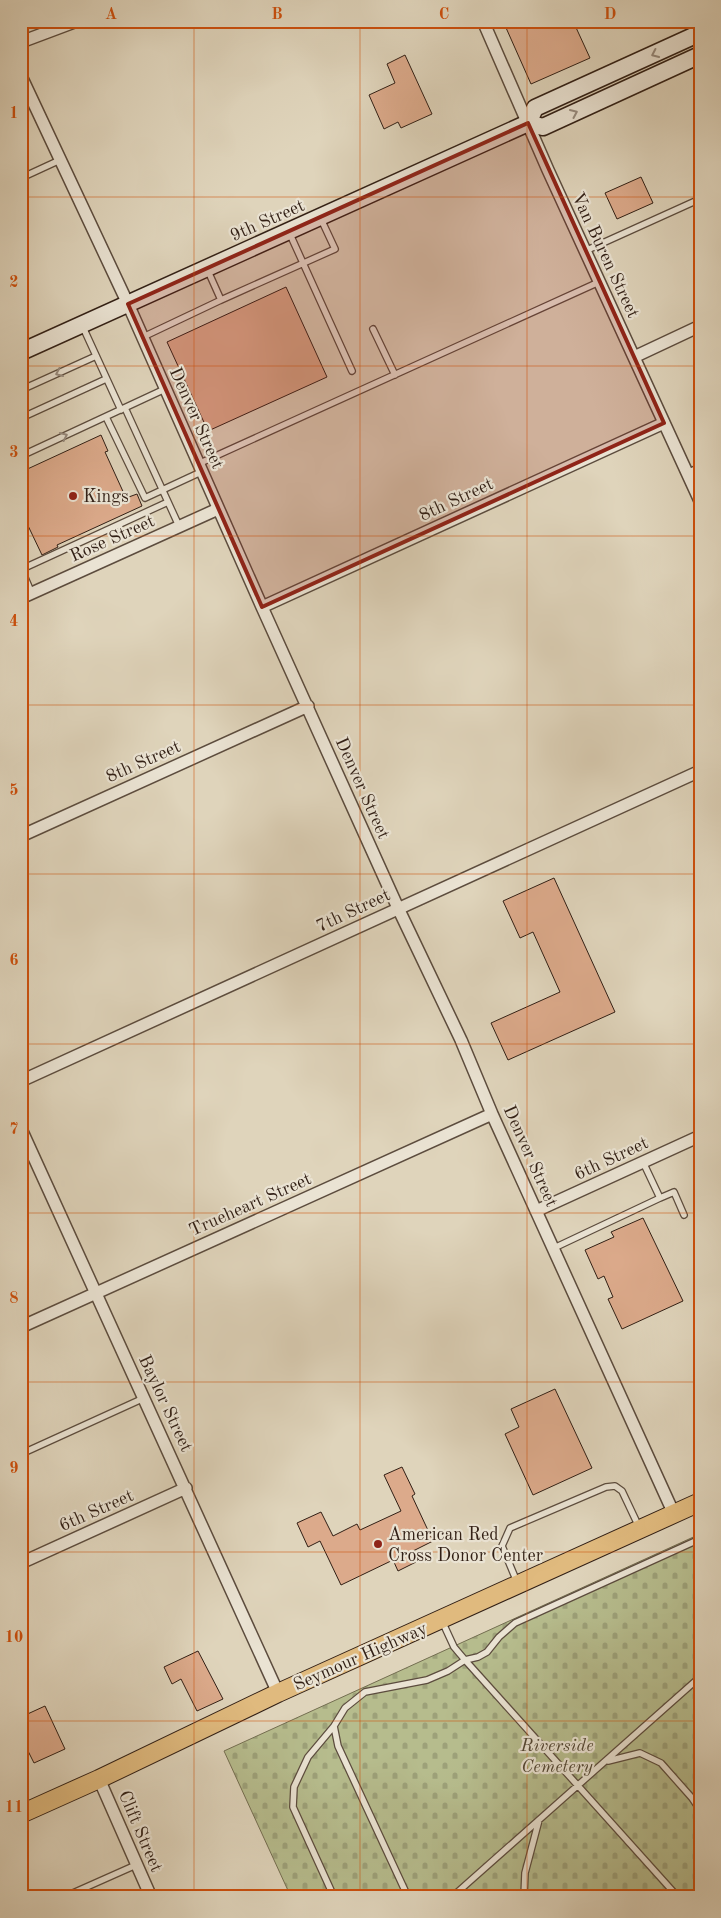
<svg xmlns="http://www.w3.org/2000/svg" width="721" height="1918" font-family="'Old Standard TT',serif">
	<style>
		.cemetery { fill: url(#cemetery-stones); stroke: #746e51 }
		.building { fill: #dcaa8b; stroke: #311f15 }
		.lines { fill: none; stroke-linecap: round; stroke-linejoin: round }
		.lane-casing { stroke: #5c4c3e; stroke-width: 8 }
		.street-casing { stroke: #5c4c3e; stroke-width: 14 }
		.secondary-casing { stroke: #311f15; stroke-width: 19 }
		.primary-casing { stroke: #311f15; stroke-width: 20 }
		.lane { stroke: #eae3d3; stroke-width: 5.5 }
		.street { stroke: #eae3d3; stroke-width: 11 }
		.secondary { stroke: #eae3d3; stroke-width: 16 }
		.primary { stroke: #e0ba7e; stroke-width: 18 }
		.oneway { stroke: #978b7e }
		.marked { fill: #8f2418; fill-opacity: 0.2; stroke: #8f2418; stroke-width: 4; stroke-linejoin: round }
		.grid { fill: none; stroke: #cd500d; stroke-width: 1; stroke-opacity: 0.55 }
		.poi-dot { fill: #8f2418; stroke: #eae3d3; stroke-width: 2 }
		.labels { text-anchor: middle; stroke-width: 4.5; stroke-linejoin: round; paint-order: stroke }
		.street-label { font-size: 18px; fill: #311f15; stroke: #eae3d3 }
		.poi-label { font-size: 18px; fill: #311f15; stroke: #eae3d3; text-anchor: start }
		.park-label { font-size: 18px; font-style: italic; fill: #524633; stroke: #eae3d3 }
		.neatline { fill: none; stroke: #cd500d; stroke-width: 2 }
		.grid-label { font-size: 16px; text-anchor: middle; font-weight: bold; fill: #cd500d }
	</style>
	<defs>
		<pattern id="cemetery-stones" width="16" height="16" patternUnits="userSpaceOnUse" patternTransform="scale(1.25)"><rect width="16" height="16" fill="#b6bc8d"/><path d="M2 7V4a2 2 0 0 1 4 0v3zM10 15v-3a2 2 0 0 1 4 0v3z" fill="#9da179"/></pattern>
	</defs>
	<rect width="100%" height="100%" fill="#dfd4bb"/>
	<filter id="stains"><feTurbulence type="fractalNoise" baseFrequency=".004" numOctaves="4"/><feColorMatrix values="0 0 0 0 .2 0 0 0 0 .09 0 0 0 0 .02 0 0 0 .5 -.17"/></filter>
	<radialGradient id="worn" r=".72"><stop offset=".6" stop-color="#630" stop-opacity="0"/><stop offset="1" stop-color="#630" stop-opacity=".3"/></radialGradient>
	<path class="cemetery" d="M700 1534V1897H291L224 1751Z"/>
	<path class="building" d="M503 21H533L535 26 546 21H573L590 58 531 84Z
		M405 55 432 114 401 128 398 122 384 129 369 95 395 83 387 64Z
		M641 177 653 203 617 219 605 193Z
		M286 287 327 377 208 431 167 342Z
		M101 435 108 451 105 452 126 498 137 494 142 506 57 545 58 547 42 555 21 511V472Z
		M554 878 615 1012 508 1060 491 1023 560 992 533 932 520 938 503 901Z
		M643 1218 683 1301 622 1329 608 1299 613 1297 604 1276 598 1279 585 1250 614 1237 611 1232Z
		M555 1389 592 1468 533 1495 505 1434 519 1427 511 1409Z
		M402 1467 415 1494 412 1496 433 1541 411 1552 416 1562 398 1571 393 1560 341 1585 320 1541 308 1547 297 1523 321 1512 333 1536 357 1524 360 1530 401 1511 384 1475Z
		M198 1651 223 1699 197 1711 181 1679 172 1684 164 1667Z
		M45 1706 65 1749 34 1763 24 1743 21 1744V1717Z"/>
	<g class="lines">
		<g class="lane-casing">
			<path id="lane" d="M21 178 60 160
				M289 232 352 371
				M585 251 700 199
				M208 271 221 300 335 249 321 219
				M82 325 121 410
				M373 329 395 375
				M143 337 221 300
				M21 390 96 356
				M125 408 179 526
				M106 417 145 498 201 472
				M21 418 106 379
				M21 456 165 389
				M198 464 599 282
				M687 473 700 467
				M21 568 32 594
				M22 569 168 502
				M660 1198 674 1192 684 1215
				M554 1248 660 1198 643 1162
				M21 1454 144 1398
				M517 1582 502 1546 510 1528 606 1487 615 1486 622 1491 639 1527
				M442 1621 454 1647 465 1660 678 1897
				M334 1726 308 1757 294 1787 293 1807 334 1897
				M608 1761 640 1753 661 1763 692 1798 700 1799
				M692 1798 700 1810
				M64 1897 136 1865
				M408 1897 338 1746 334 1726 345 1708 365 1692 427 1680 448 1671 465 1660 478 1657 487 1652 499 1637 515 1623 700 1539
				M452 1897 700 1677
				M524 1897 525 1873 539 1820
				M697 1897 700 1895"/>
		</g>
		<g class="street-casing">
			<path id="street" d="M483 21 548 170 700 501
				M21 42 77 21
				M21 76 128 304 262 607 398 908 461 1040 492 1114 674 1514
				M634 357 700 326
				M21 598 218 509
				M262 607 664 423
				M21 836 308 706
				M21 1081 700 771
				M21 1129 278 1693
				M536 1211 700 1136
				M21 1327 492 1114
				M21 1563 186 1488
				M99 1779 151 1897"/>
		</g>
		<g class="secondary-casing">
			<path id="secondary" d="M528 123 535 108 700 33
				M21 352 528 123 543 127 700 55"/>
		</g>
		<g class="primary-casing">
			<path id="primary" d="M21 1814 99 1779 278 1693 700 1502"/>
		</g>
		<use href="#lane" class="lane"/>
		<use href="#street" class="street"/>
		<use href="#secondary" class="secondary"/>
		<use href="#primary" class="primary"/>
	</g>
	<defs><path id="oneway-chevron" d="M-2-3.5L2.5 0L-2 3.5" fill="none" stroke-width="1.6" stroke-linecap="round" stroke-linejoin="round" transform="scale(1.25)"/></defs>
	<g class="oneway">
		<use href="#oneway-chevron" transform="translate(655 54) rotate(155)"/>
		<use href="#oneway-chevron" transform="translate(574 113) rotate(-24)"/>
		<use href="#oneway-chevron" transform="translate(59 373) rotate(155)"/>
		<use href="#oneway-chevron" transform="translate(64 436) rotate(-25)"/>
	</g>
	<path class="marked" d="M528 123 664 423 262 607 128 304Z"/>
	<path class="grid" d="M194 21V1897M360 21V1897M527 21V1897M21 197H700M21 366H700M21 536H700M21 705H700M21 874H700M21 1044H700M21 1213H700M21 1382H700M21 1552H700M21 1721H700"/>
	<g class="poi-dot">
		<circle cx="73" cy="496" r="5"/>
		<circle cx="378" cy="1544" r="5"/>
	</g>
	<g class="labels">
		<g class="street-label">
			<text transform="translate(267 220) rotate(-24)" y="6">9th Street</text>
			<text transform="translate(606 255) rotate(65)" y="6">Van Buren Street</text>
			<text transform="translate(197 418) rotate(66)" y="6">Denver Street</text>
			<text transform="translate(456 499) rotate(-25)" y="6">8th Street</text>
			<text transform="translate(112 538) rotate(-24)" y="6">Rose Street</text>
			<text transform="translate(143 761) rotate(-24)" y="6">8th Street</text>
			<text transform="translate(363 788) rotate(66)" y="6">Denver Street</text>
			<text transform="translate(353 910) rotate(-25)" y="6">7th Street</text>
			<text transform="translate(531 1156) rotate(66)" y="6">Denver Street</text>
			<text transform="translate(611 1158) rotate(-25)" y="6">6th Street</text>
			<text transform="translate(250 1204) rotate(-24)" y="6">Trueheart Street</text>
			<text transform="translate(166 1403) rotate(65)" y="6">Baylor Street</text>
			<text transform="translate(96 1510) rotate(-24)" y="6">6th Street</text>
			<text transform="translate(360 1656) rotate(-24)" y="6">Seymour Highway</text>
			<text transform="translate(141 1831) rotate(67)" y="6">Clift Street</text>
		</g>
		<g class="poi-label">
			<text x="83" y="502">Kings</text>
			<text x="388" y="1540">American Red<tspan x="388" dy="21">Cross Donor Center</tspan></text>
		</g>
		<g class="park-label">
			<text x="557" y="1751">Riverside<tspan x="557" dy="21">Cemetery</tspan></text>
		</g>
	</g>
	<rect width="721" height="1918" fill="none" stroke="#dfd4bb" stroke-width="55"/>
	<rect x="28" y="28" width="666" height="1862" class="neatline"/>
	<g class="grid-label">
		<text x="111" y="19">A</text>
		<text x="277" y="19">B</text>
		<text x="444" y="19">C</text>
		<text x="610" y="19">D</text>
		<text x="14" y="118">1</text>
		<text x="14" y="287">2</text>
		<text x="14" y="457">3</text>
		<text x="14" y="626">4</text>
		<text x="14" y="795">5</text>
		<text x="14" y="965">6</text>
		<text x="14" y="1134">7</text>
		<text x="14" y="1303">8</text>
		<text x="14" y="1473">9</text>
		<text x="14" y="1642">10</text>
		<text x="14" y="1812">11</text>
	</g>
	<rect width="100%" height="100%" filter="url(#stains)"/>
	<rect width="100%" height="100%" fill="url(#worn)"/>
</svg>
